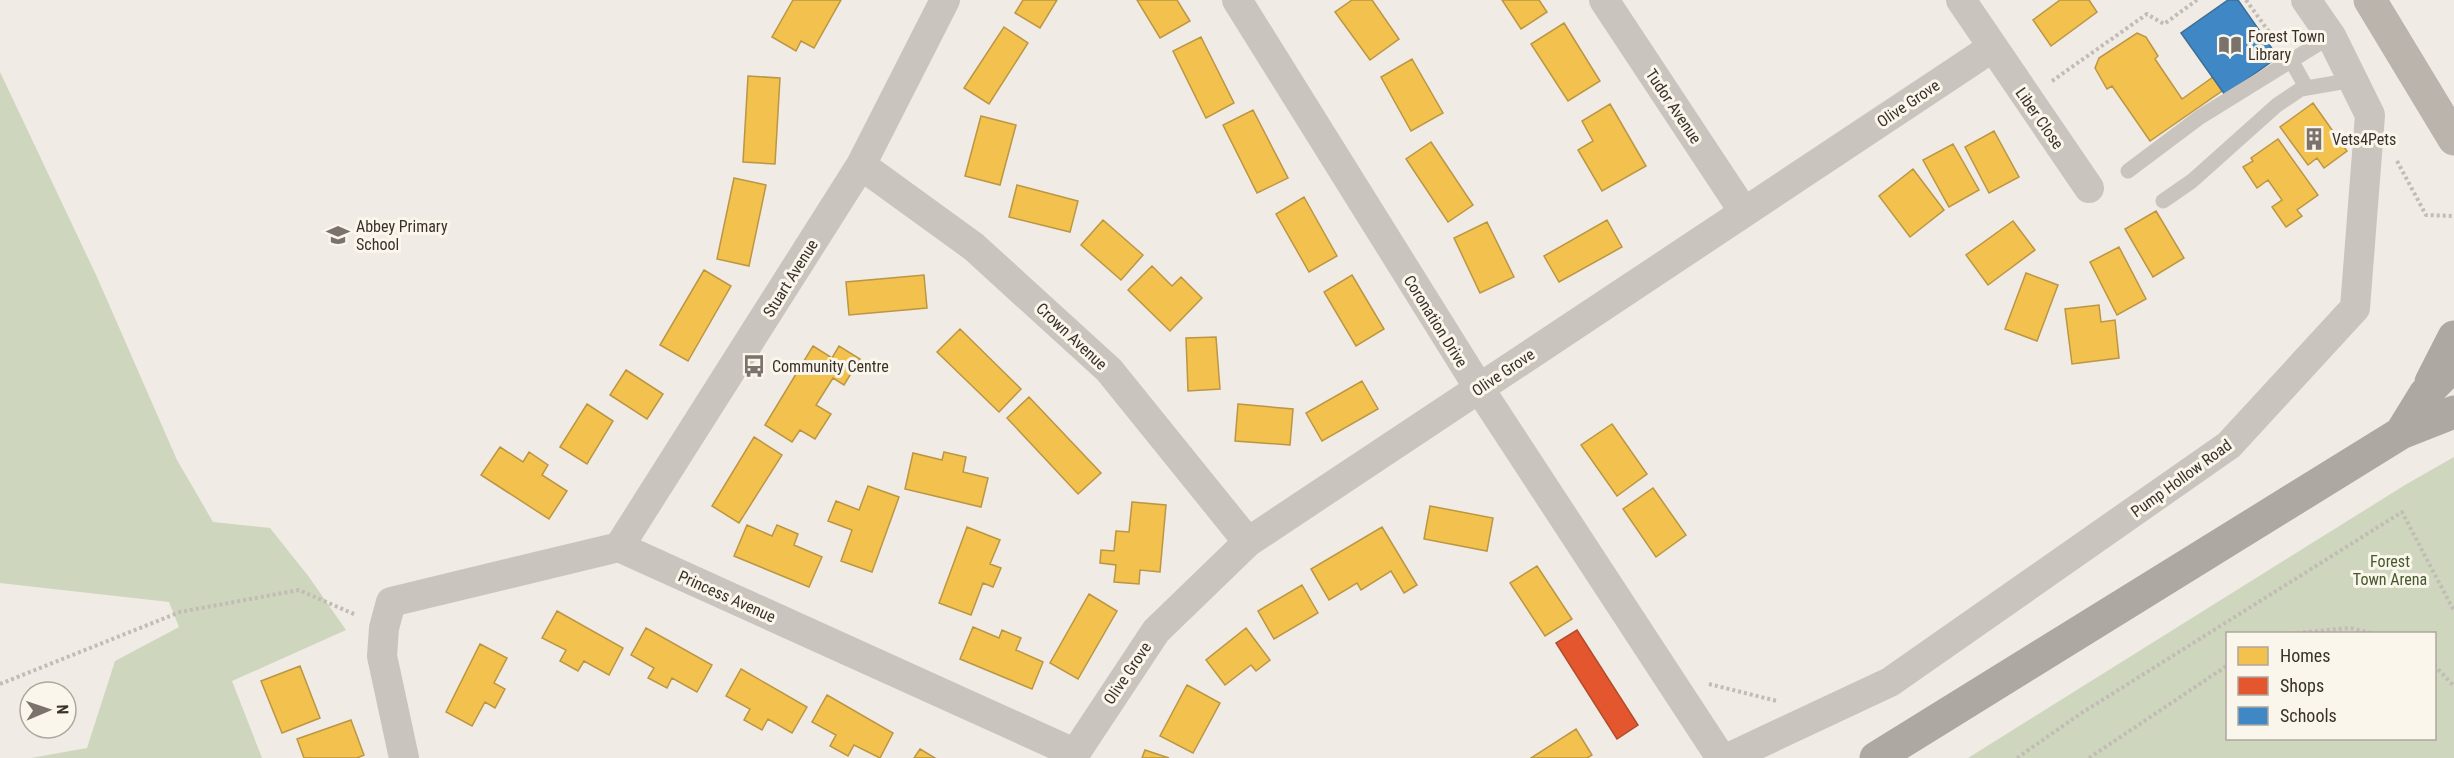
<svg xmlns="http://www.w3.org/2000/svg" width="2454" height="758" font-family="'Roboto Condensed',sans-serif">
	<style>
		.green { fill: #ced6be; fill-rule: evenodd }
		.homes { fill: #f2c14e; stroke: #bb9643; stroke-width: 1.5 }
		.shops { fill: #e4572e; stroke: #b14c2d; stroke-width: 1.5 }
		.schools { fill: #3f88c5; stroke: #3e6e96; stroke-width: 1.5 }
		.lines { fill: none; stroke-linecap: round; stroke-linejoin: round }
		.path { stroke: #c2bcb5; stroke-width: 4; stroke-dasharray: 3 3; stroke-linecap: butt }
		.service { stroke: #c9c4bd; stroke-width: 15 }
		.minor { stroke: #c9c4bd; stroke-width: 30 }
		.secondary { stroke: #bab4ad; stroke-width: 33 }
		.primary { stroke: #aea8a2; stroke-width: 33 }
		.labels { text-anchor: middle; stroke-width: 6; stroke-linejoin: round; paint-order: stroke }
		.poi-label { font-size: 16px; fill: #3a312a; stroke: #fbf6ec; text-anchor: start }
		.street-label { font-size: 16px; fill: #3a312a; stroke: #fbf6ec }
		.park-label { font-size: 16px; fill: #45592d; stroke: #fbf6ec }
	</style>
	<rect width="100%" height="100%" fill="#f0ebe4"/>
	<path class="green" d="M0 72 97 277 177 460 213 522 270 528 309 577 346 630 232 681 262 758H31L87 748 115 661 179 627 169 602 0 583Z
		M2454 457V758H1968L2405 485ZM2228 634H2434V738H2228Z"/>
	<path class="homes" d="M793 0H841L814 48 801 41 796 51 772 37Z
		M1023 0H1057L1040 28 1015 13Z
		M1137 0H1177L1190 21 1160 38Z
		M1352 0H1372L1399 39 1370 60 1335 12Z
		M1502 0H1539L1547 12 1521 29Z
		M2060 0H2089L2097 12 2051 46 2033 20Z
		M1564 23 1600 81 1568 101 1531 44Z
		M1004 27 1028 43 989 104 964 88Z
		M2137 33 2146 37 2158 56 2155 59 2182 99 2213 77 2222 91 2150 141 2112 86 2107 89 2095 68 2099 58Z
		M1201 37 1234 103 1206 118 1173 51Z
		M1412 59 1443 113 1411 131 1381 77Z
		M748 76 780 78 775 164 743 162Z
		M2313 103 2347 151 2324 168 2317 158 2308 165 2280 127Z
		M1610 104 1646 166 1602 191 1578 150 1593 141 1582 121Z
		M1253 110 1288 178 1257 193 1223 125Z
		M981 116 1016 125 1000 185 965 176Z
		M1994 131 2019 177 1989 193 1965 147Z
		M2278 139 2318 195 2297 210 2302 216 2286 227 2272 207 2282 200 2268 180 2257 188 2243 167 2253 161 2251 158Z
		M1431 142 1473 205 1448 222 1406 159Z
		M1953 144 1979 190 1949 207 1923 160Z
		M1913 169 1944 210 1910 237 1879 196Z
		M734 178 766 185 749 266 717 259Z
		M1017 185 1078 201 1070 232 1009 217Z
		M1304 197 1337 256 1309 272 1276 214Z
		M2156 211 2184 258 2153 277 2125 229Z
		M1103 220 1143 255 1121 280 1081 245Z
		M1607 220 1622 247 1559 282 1544 256Z
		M2013 221 2035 250 1988 285 1966 255Z
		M1487 222 1514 277 1480 293 1454 238Z
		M2119 247 2146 299 2117 315 2090 262Z
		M1152 266 1172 286 1181 277 1202 298 1170 331 1128 290Z
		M704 270 731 286 688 361 660 345Z
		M2026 273 2058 285 2037 341 2005 329Z
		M924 275 927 308 849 315 846 282Z
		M1352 275 1384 329 1356 346 1324 292Z
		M2099 305 2101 322 2115 320 2119 358 2072 364 2065 309Z
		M960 329 1021 389 999 412 937 352Z
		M1216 337 1220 389 1188 391 1186 338Z
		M813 346 832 358 839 346 860 359 844 385 833 378 816 405 831 414 815 439 800 430 792 442 765 425Z
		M626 370 663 394 647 419 610 395Z
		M1362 381 1378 409 1322 441 1306 413Z
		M1029 397 1101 473 1078 494 1007 418Z
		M587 404 613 421 587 464 560 447Z
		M1238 404 1293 409 1290 445 1235 441Z
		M1612 424 1647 474 1617 496 1581 445Z
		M754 437 782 455 739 523 712 506Z
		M500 447 523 462 529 452 548 465 542 475 567 491 549 519 481 475Z
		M944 452 966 457 963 472 988 478 981 507 905 489 913 453 942 460Z
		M868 486 899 497 872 572 841 561 852 530 828 521 836 501 859 510Z
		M1653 488 1686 535 1656 557 1623 509Z
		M1132 502 1166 505 1160 572 1140 570 1139 584 1114 582 1116 565 1100 563 1101 550 1114 551 1116 531 1129 532Z
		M1430 506 1493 518 1487 551 1424 539Z
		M747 525 772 536 777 525 798 534 794 545 822 557 809 587 734 556Z
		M967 527 1000 540 990 564 1001 568 993 587 983 583 971 615 939 603Z
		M1382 527 1417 585 1404 593 1391 571 1361 590 1357 583 1329 600 1311 569Z
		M1537 566 1572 619 1545 636 1510 583Z
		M1302 585 1318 613 1274 639 1258 611Z
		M1089 594 1117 611 1078 679 1050 663Z
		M557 611 623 648 609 675 584 661 578 671 560 661 566 650 542 638Z
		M973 627 999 638 1002 630 1021 638 1016 650 1043 662 1032 689 960 659Z
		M646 628 712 665 697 692 672 678 667 688 648 678 654 668 631 655Z
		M1246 628 1270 660 1256 671 1251 665 1225 685 1206 660Z
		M480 644 507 658 494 683 505 689 495 708 485 702 472 726 446 712Z
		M300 666 320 718 282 733 261 681Z
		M741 669 807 707 792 733 768 719 762 730 744 720 750 709 726 696Z
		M1187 685 1220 703 1193 753 1160 736Z
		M827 695 893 733 880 758 854 745 848 756 830 746 836 735 812 722Z
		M351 720 364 755 357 758H304L297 739Z
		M1576 729 1592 755 1587 758H1531Z
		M920 749 935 758H914Z
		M1145 750 1169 758H1142Z"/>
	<path class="shops" d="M1577 630 1638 725 1617 739 1556 643Z"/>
	<path class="schools" d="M2228 0H2238L2278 57 2225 95 2181 33Z"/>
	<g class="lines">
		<path class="path" d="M2246 0 2277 43
			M2052 81 2147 14 2164 24 2197 0
			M2397 161 2426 215 2454 216
			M2285 634 2350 628 2376 634
			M2434 665 2454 686
			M0 684 180 612 299 590 356 615
			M1709 684 1777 701
			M2017 758 2080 714 2402 512 2454 611
			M2089 758 2228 665"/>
		<path class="service" d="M2291 60 2306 87
			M2128 171 2200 117 2331 36
			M2163 201 2192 181 2277 105 2301 89 2353 80"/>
		<path class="minor" d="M1237 0 1479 388 1721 758
			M1604 0 1744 212
			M1961 0 2089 188
			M861 165 974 247 1109 370 1248 542
			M619 547 861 165 945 0
			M404 758 382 656 384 628 391 602 619 547 1074 753
			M1072 758 1156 631 1248 542 1993 47
			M1728 758 1890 682 2229 445 2355 308 2370 115 2331 36 2306 0"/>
		<path class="secondary" d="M2370 0 2454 139"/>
		<path class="primary" d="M2431 382 2454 337
			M2401 433 2425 394 2454 365
			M1876 758 2401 433 2454 412"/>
	</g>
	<defs>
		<g id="library-bare" transform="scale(1.8)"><path d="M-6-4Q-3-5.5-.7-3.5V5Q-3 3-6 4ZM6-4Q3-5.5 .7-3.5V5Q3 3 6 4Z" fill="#7a726b" stroke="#fbf6ec" stroke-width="2.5" paint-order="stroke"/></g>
		<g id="building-bare" transform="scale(1.8)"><path d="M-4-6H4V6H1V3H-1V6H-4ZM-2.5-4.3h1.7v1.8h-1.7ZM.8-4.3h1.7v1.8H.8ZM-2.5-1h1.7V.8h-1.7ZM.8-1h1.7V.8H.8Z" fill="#7a726b" stroke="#fbf6ec" stroke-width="2.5" paint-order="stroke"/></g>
		<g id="school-bare" transform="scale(1.8)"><path d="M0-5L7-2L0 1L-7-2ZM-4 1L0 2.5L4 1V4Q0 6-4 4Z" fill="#7a726b" stroke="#fbf6ec" stroke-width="2.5" paint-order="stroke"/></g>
		<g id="bus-bare" transform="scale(1.8)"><path d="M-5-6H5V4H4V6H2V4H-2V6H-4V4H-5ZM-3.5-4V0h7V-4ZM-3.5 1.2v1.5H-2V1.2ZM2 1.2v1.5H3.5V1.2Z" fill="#7a726b" stroke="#fbf6ec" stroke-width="2.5" paint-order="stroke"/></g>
	</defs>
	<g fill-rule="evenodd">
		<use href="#library-bare" x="2230" y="45"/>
		<use href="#building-bare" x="2314" y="139"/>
		<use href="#school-bare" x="338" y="235"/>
		<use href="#bus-bare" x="754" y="366"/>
	</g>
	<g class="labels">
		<g class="poi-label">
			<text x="2248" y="42">Forest Town<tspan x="2248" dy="18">Library</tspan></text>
			<text x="2332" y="145">Vets4Pets</text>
			<text x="356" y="232">Abbey Primary<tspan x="356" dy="18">School</tspan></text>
			<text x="772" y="372">Community Centre</text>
		</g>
		<g class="street-label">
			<text transform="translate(1908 103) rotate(-34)" y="6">Olive Grove</text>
			<text transform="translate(1674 106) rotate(56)" y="6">Tudor Avenue</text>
			<text transform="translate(2040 118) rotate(55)" y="6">Liber Close</text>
			<text transform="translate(790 278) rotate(-58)" y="6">Stuart Avenue</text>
			<text transform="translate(1436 321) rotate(58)" y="6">Coronation Drive</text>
			<text transform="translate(1072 336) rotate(43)" y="6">Crown Avenue</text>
			<text transform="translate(1503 372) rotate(-34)" y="6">Olive Grove</text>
			<text transform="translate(2181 478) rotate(-36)" y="6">Pump Hollow Road</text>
			<text transform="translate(727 596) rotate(24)" y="6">Princess Avenue</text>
			<text transform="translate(1127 673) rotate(-56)" y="6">Olive Grove</text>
		</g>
		<g class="park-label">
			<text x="2390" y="567">Forest<tspan x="2390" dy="18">Town Arena</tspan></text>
		</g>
	</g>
	<rect x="2226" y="632" width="210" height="108" fill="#fbf6ec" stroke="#aea79e" stroke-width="1.5"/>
	<rect x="2238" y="647" width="30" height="18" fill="#f2c14e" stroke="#aea79e" stroke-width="1.5"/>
	<text x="2280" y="662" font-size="18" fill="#3a312a">Homes</text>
	<rect x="2238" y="677" width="30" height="18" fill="#e4572e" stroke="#aea79e" stroke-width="1.5"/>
	<text x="2280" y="692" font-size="18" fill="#3a312a">Shops</text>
	<rect x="2238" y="707" width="30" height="18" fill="#3f88c5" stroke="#aea79e" stroke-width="1.5"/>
	<text x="2280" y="722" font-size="18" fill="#3a312a">Schools</text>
	<g transform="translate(48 710) rotate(88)"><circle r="28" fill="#fbf6ec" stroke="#aea79e" stroke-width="1.5"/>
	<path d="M0-4.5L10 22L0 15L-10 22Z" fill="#7a726b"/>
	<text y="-9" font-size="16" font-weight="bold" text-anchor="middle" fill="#3a312a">N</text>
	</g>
</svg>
